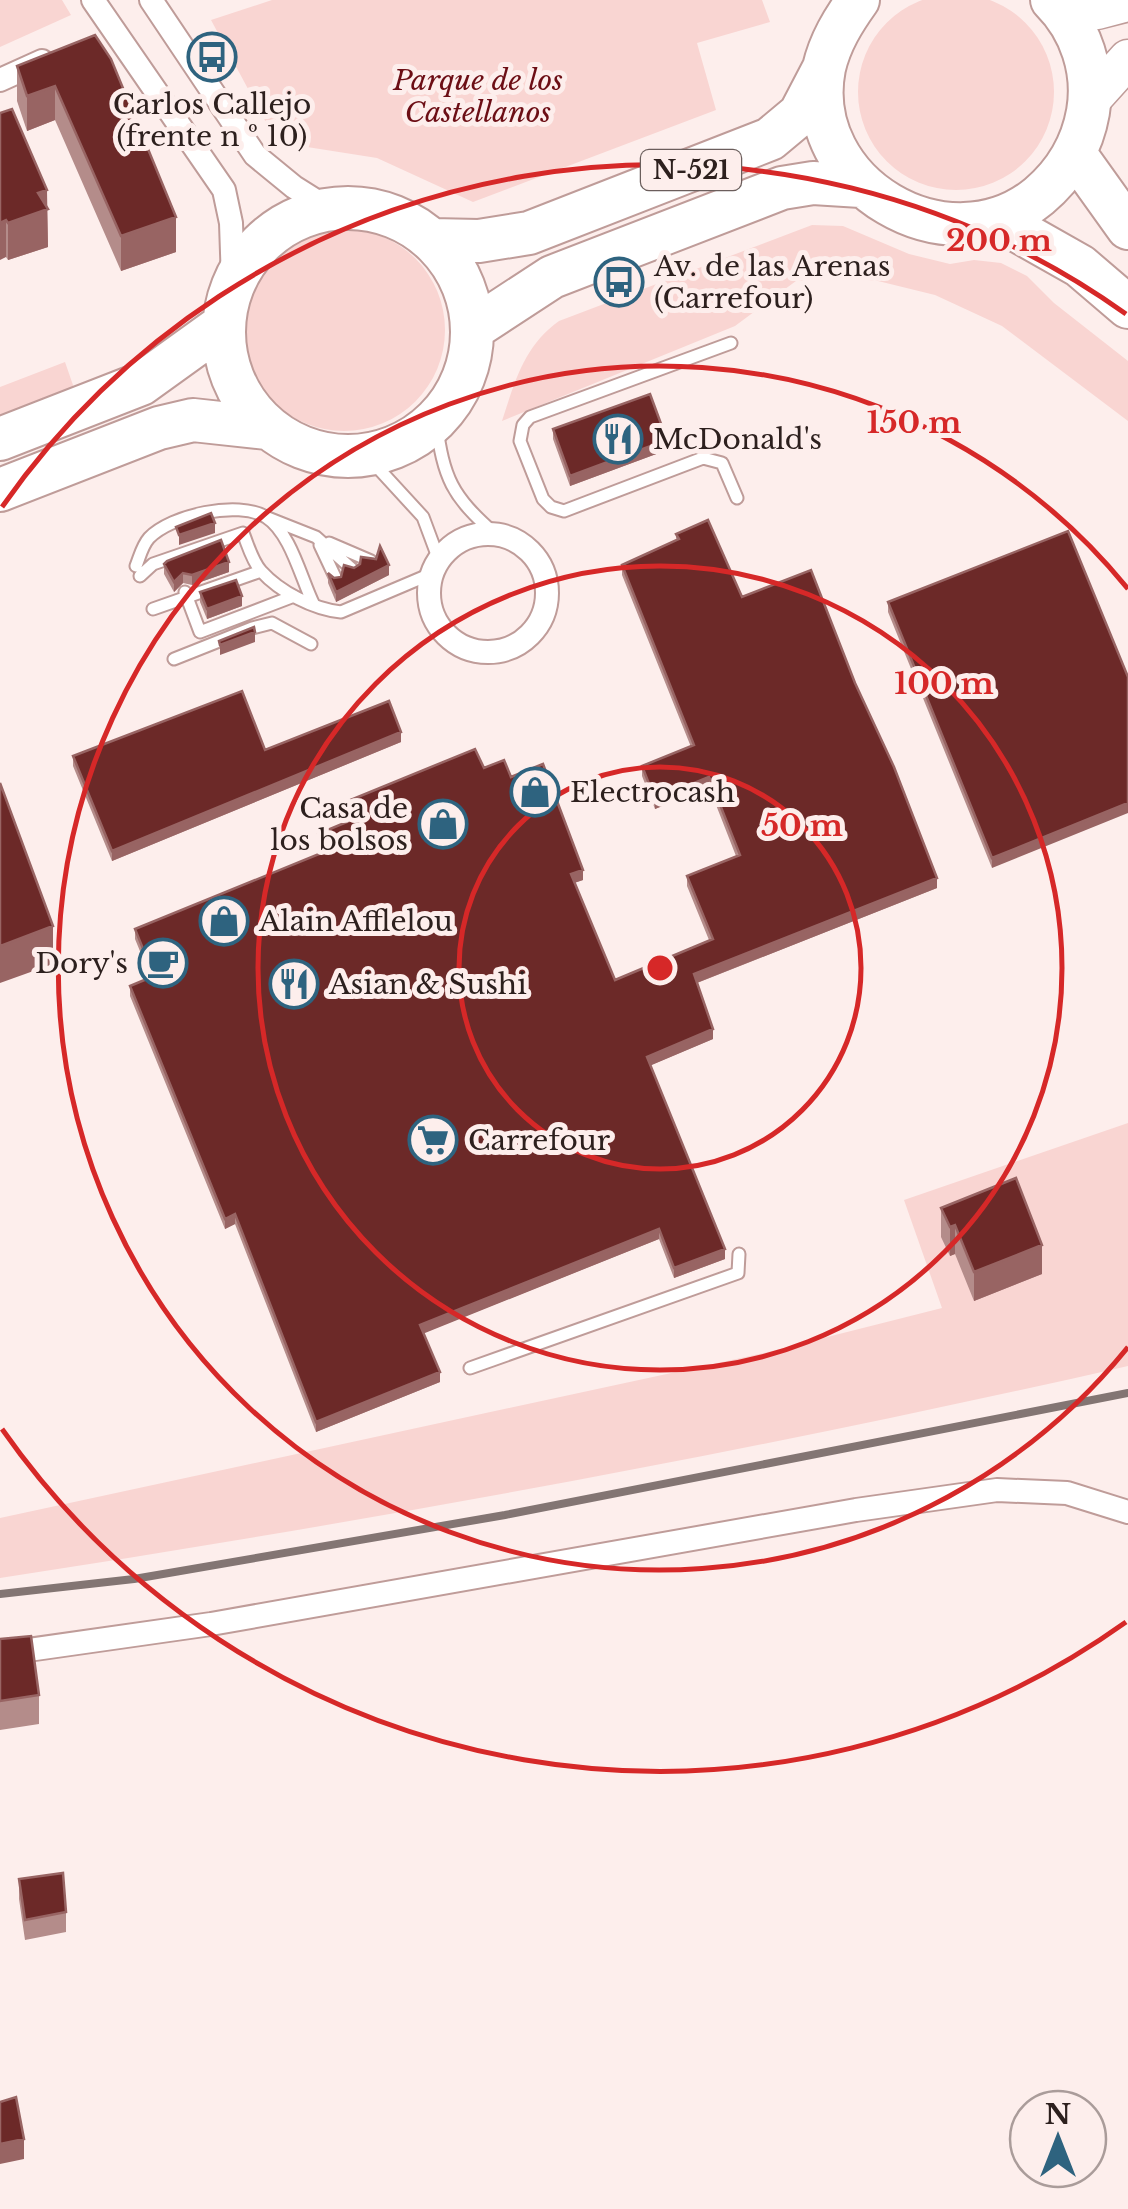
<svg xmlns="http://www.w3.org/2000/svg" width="1128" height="2209" font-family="'Libre Baskerville',serif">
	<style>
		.green { fill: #f9d5d2 }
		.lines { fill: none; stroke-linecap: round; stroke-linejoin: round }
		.lane-casing { stroke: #bf9c99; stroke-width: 15 }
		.street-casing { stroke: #bf9c99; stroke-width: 26 }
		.primary-casing { stroke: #bf9c99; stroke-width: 41 }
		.highway-casing { stroke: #bf9c99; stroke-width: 46 }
		.lane { stroke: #fff; stroke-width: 11 }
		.street { stroke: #fff; stroke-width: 22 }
		.primary { stroke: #fff; stroke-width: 38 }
		.highway { stroke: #fff; stroke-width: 42 }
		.rail { stroke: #837573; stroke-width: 8 }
		.wall { fill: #b48c8a }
		.shaded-wall { fill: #986463 }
		.building { fill: #6c2928; stroke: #986463; stroke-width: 2.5 }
		.ring { fill: none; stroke: #d62828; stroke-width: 5 }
		.labels { text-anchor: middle; stroke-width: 10; stroke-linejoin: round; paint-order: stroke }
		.shield { fill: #fdeeec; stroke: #6b5e5c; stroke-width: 2.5 }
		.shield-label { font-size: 25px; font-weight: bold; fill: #2d201e }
		.park-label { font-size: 28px; font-style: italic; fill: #6c0e15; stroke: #fdeeec }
		.poi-label { font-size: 28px; fill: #2d201e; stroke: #fdeeec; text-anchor: start }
		.centre { fill: #d62828; stroke: #fdeeec; stroke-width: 5 }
		.ring-label { font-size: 30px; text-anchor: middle; font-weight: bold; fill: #d62828; stroke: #fdeeec; stroke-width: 10; stroke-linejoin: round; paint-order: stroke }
	</style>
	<rect width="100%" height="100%" fill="#fdeeec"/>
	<path class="green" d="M858 92a98 98 0 1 1 196 0a98 98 0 1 1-196 0Z
		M0 0H62L71 15 0 47Z
		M272 0H762L770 22 697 43 716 110 473 202 377 158 288 144 268 126 211 20Z
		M812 225 843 226 909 254 950 264 974 260 1001 263 1027 276 1054 303 1128 361V421L1002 326 935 295 878 281 833 277 796 281 735 326 502 421C515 381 524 346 559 321Z
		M243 330a101 101 0 1 1 202 0a101 101 0 1 1-202 0Z
		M65 362 74 388 0 416V387Z
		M1128 1123V1366C755 1451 378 1520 0 1578V1518L764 1353 942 1308 904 1200Z"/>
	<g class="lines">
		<g class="lane-casing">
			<path id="lane" d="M731 343 530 417 523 425 520 441 543 499 551 507 564 511 703 458 722 463 737 498
				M436 422C444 479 451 495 495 534
				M367 456 423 517 439 560
				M268 518 316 537 352 569
				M329 543 371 561
				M320 545 336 579
				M136 566C140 556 142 546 149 538 171 515 238 500 266 517 291 533 301 579 314 605
				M140 576 153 564 243 533C248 545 252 561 261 571 280 592 313 609 341 612L433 573
				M185 592 200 632 294 596
				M153 609 261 571
				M174 659 252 628 272 623 311 644
				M470 1368 738 1273 739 1254"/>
		</g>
		<g class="street-casing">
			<path id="street" d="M93 0 224 190 231 223 233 282
				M151 0 255 155 294 187 329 209
				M0 80 42 61
				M429 593a59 59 0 1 1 118 0a59 59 0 1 1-118 0Z
				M0 1654 211 1624 856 1510 997 1490 1067 1493 1128 1512"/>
		</g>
		<g class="primary-casing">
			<path id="primary" d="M1064 13 1097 10 1128 2
				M1090 101 1128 59"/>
		</g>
		<g class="highway-casing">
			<path id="highway" d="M858 0C843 21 830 42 824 68 801 185 948 271 1039 196 1065 174 1082 146 1088 112 1095 71 1081 29 1052 0
				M1075 154 1128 228
				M224 332a124 124 0 1 1 248 0a124 124 0 1 1-248 0Z
				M997 219 1080 266 1128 307
				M432 240 479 241 529 233 770 139 800 114 823 70
				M474 328 552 277 782 188 813 183 861 186
				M0 439 141 384 223 325
				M0 490 159 428 193 420 267 428"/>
		</g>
		<use href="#lane" class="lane"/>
		<use href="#street" class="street"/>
		<use href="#primary" class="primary"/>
		<use href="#highway" class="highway"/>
		<path class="rail" d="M0 1594 134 1579 505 1515 1128 1393"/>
	</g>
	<path class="wall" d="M95 35 176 252 121 271 55 120 27 131 17 101V66Z
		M0 113 47 207 48 247 8 260 6 257Z
		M553 429 667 450 570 486 553 439Z
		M1068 531 992 868 888 612V602Z
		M676 534 742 597 937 888 697 983 713 1039 651 1065 725 1259 674 1278 659 1239 423 1333 440 1382 316 1432 235 1224 225 1229 130 996V986L151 978 135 939V929L321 854 318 844V834L351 821 348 811V801L484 768 511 777 583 880 574 883 615 980 709 940 687 886V876L736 856 709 787 655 809 642 776V766L691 747 622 575V565L676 541Z
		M164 564 229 572 192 585 183 583 174 592 164 574Z
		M354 568 389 575 336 602 328 583V573L334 578 341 577Z
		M200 592 242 606 207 619 200 602Z
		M401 742 112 861 73 766V756L265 750Z
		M941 1208 1042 1274 974 1301 955 1254 950 1256 941 1237Z
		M0 1639 39 1695V1724L0 1730Z
		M19 1879 66 1912V1932L25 1940 19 1899Z"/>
	<path class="shaded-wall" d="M55 86V120L27 131V96Z
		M47 190 48 247 8 260V223L38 193Z
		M176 217V252L121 271V236Z
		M6 220V257L0 260V223Z
		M667 440V450L570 486V476Z
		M215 523V533L179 545V535Z
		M229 562V572L192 585V575Z
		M389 565V575L336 602V592Z
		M183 573V583L174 592V582Z
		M242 596V606L207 619V609Z
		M255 632V642L220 655V645Z
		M401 732V742L112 861V851Z
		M709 777V787L655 809V799Z
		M1128 803V813L992 868V858Z
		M583 870V880L571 884V874Z
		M937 878V888L694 984V974Z
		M53 926V964L0 983V946Z
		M713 1029V1039L647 1067V1057Z
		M235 1214V1224L225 1229V1219Z
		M955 1225V1254L950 1256V1227Z
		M659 1229V1239L420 1335V1325Z
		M1042 1245V1274L974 1301V1272Z
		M725 1249V1259L674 1278V1268Z
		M440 1372V1382L316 1432V1422Z
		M24 2139V2159L0 2164V2144Z"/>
	<path class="building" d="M95 35 111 59 176 217 121 236 55 86 27 96 17 66Z
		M12 109 47 190 38 193 48 209 8 223 6 220 0 223V113Z
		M650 394 667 440 570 476 553 429Z
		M211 513 215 523 179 535 176 527Z
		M708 520 742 597 811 570 855 683 894 767 937 878 694 974 713 1029 647 1057 725 1249 674 1268 659 1229 420 1325 440 1372 316 1422 235 1214 225 1219 130 986 154 976 135 929 324 852 318 834 354 819 348 801 475 749 484 768 504 760 511 777 543 764 583 870 571 874 615 980 713 939 687 876 740 855 709 777 655 799 642 766 694 745 622 565 679 539 676 534Z
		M1068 531 1128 677V803L992 858 888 602Z
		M221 540 229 562 192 575 183 573 174 582 164 564 167 561Z
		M380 546 389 565 336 592 328 573 334 578 341 577 344 565 354 568 360 564 361 557 376 559Z
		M236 580 242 596 207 609 200 592Z
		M254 627 255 632 220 645 219 641Z
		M242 691 265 750 389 701 401 732 112 851 73 756Z
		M0 783 53 926 0 946Z
		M1016 1178 1042 1245 974 1272 955 1225 950 1227 941 1208Z
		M31 1636 39 1695 0 1701V1639Z
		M63 1873 66 1912 25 1920 19 1879Z
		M16 2097 24 2139 0 2144V2102Z"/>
	<g class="ring">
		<circle cx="660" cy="968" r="201"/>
		<circle cx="660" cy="968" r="402"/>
		<path d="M1128 1347A602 602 0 1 1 1128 589"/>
		<path d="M1126 1622A803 803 0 0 1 2 1429M2 507A803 803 0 0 1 1126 314"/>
	</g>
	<defs>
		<g id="bus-ring" transform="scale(2.5)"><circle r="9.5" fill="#fdeeec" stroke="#2e637f" stroke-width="1.5"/><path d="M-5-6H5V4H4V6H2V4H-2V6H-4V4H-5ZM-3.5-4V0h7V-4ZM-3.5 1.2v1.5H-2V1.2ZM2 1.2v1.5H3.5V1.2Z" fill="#2e637f"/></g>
		<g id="restaurant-ring" transform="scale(2.5)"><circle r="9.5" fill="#fdeeec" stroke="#2e637f" stroke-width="1.5"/><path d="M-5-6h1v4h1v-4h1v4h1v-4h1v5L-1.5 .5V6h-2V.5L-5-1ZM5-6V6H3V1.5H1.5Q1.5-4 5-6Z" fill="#2e637f"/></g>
		<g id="shop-ring" transform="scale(2.5)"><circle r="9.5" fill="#fdeeec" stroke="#2e637f" stroke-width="1.5"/><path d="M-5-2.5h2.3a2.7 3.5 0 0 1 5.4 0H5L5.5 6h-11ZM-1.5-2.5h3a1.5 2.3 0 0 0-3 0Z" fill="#2e637f"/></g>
		<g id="cafe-ring" transform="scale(2.5)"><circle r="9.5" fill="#fdeeec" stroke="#2e637f" stroke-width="1.5"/><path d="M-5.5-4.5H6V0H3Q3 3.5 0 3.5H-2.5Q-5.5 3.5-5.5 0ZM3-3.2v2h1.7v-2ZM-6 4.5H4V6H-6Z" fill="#2e637f"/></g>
		<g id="supermarket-ring" transform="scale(2.5)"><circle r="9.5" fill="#fdeeec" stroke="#2e637f" stroke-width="1.5"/><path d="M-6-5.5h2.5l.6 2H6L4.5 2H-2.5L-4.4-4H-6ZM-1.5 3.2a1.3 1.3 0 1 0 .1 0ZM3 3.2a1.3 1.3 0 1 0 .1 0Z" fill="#2e637f"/></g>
	</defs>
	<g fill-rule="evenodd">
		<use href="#bus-ring" x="212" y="57"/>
		<use href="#bus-ring" x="619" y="282"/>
		<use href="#restaurant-ring" x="618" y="439"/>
		<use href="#shop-ring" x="535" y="792"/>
		<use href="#shop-ring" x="443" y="824"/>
		<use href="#shop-ring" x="224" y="921"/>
		<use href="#cafe-ring" x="163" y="963"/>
		<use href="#restaurant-ring" x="294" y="984"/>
		<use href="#supermarket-ring" x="433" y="1140"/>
	</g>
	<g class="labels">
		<rect class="shield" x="641" y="150" width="100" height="40" rx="8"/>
		<g class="shield-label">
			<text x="691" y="179">N-521</text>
		</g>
		<g class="park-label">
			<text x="478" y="90">Parque de los<tspan x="478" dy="32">Castellanos</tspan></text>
		</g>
		<g class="poi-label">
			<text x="212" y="114" text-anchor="middle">Carlos Callejo<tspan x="212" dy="32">(frente n º 10)</tspan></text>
			<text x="654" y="276">Av. de las Arenas<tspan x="654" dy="32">(Carrefour)</tspan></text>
			<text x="653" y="449">McDonald's</text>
			<text x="570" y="802">Electrocash</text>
			<text x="408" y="818" text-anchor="end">Casa de<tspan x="408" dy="32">los bolsos</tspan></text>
			<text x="259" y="931">Alain Afflelou</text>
			<text x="128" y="973" text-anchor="end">Dory's</text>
			<text x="329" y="994">Asian &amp; Sushi</text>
			<text x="468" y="1150">Carrefour</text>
		</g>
	</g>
	<circle cx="660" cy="968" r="15" class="centre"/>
	<g class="ring-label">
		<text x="999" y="251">200 m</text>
		<text x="914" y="433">150 m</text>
		<text x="944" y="694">100 m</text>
		<text x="802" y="836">50 m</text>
	</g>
	<g transform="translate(1058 2139)"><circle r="48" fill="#fdeeec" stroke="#aa9c9a" stroke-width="2.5"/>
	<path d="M0-8L18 38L0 25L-18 38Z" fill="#2e637f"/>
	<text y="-15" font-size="28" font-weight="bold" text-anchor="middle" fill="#2d201e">N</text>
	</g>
</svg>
